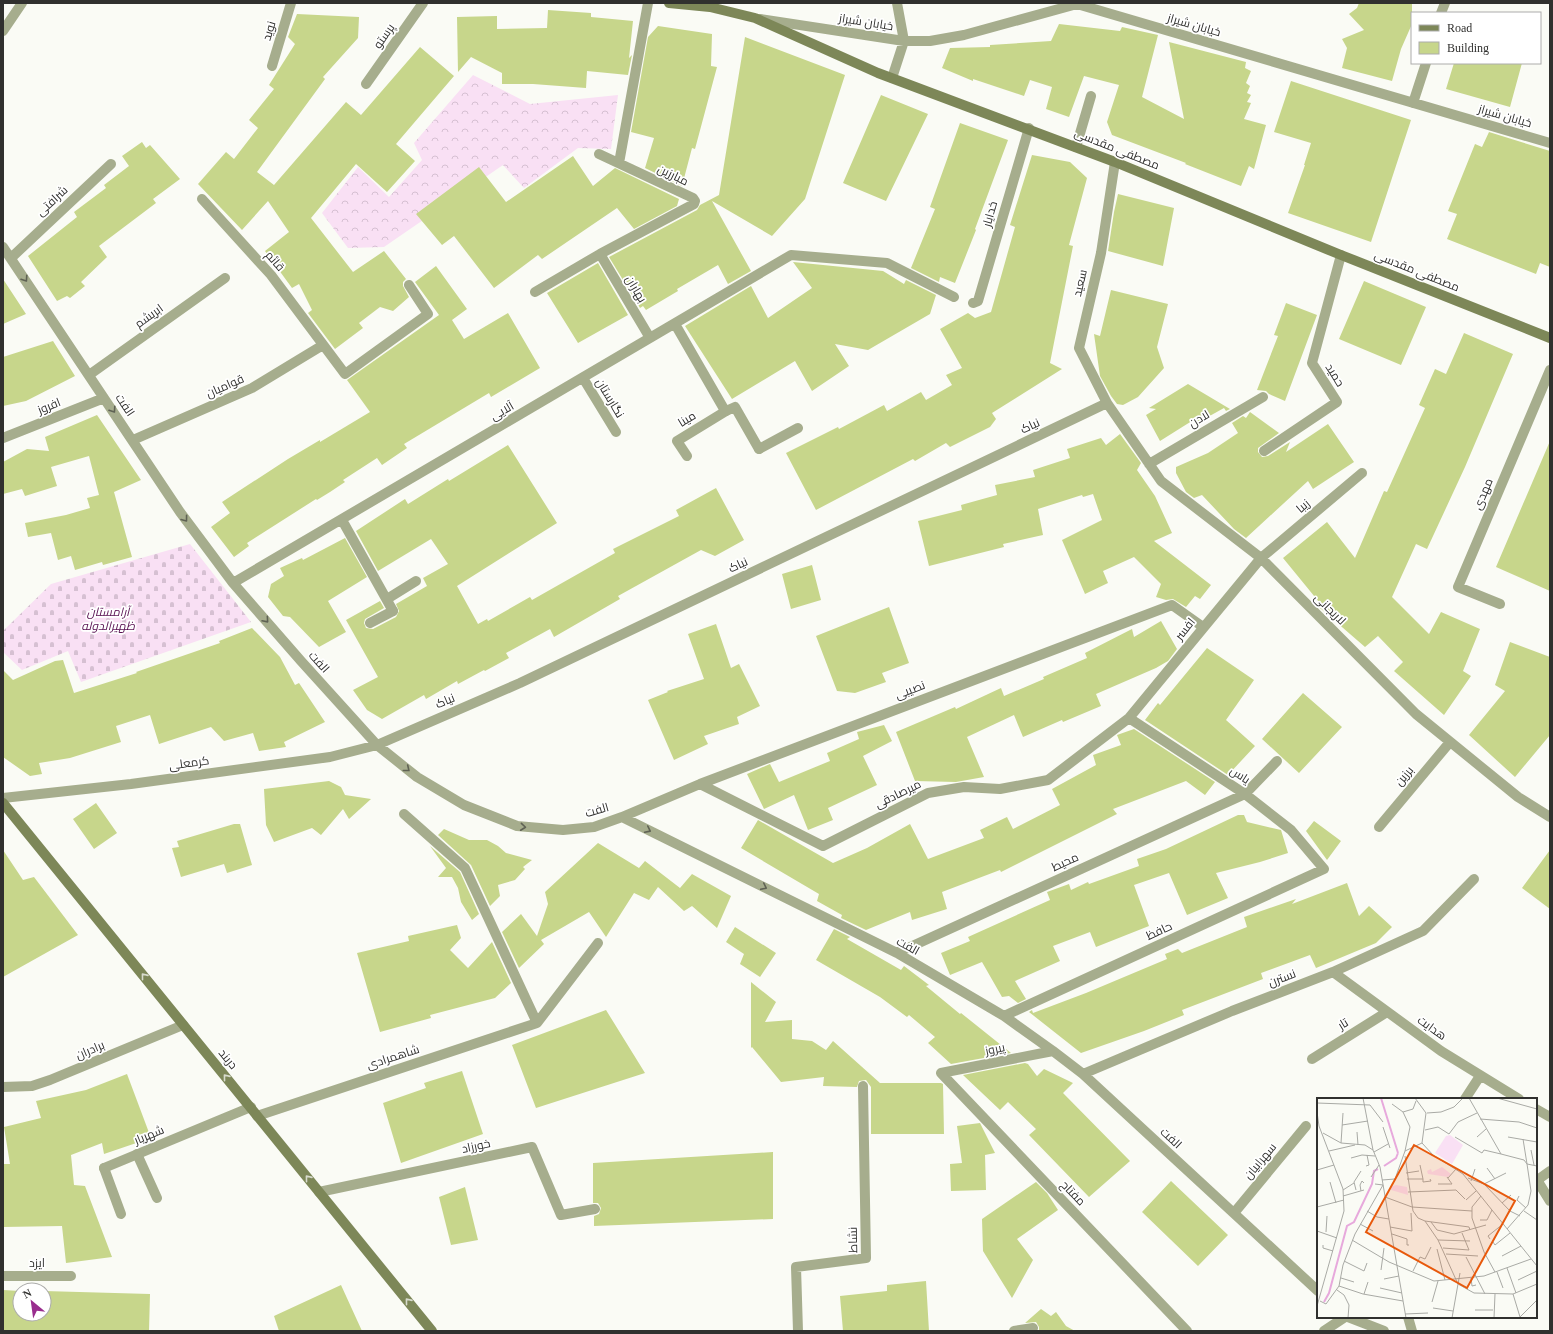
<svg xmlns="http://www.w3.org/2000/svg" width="1553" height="1334" font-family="'Times New Roman',Cairo,serif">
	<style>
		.forest { fill: url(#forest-crowns) }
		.cemetery { fill: url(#cemetery-stones) }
		.building { fill: #c7d68b }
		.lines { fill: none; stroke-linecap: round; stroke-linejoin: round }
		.lane { stroke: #a6ad8d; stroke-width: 10 }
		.street { stroke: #a6ad8d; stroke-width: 10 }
		.secondary { stroke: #7d8758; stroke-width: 10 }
		.oneway { stroke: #5f6254 }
		.oneway2 { stroke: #d8dbcd }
		.labels { text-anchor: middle; stroke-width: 3.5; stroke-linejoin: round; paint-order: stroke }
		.street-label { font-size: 12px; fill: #30302e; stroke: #fff }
		.park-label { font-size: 12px; font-style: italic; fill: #591152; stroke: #fff }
		.inset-river { fill: none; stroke: #e7a9dc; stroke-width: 2 }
		.inset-road { fill: none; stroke: #a9aaa5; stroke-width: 1 }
		.view { fill: #e8590c; fill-opacity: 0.15; stroke: #e8590c; stroke-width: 2 }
		.inset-edge { fill: none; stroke: #30302e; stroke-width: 2 }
	</style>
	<defs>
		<pattern id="forest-crowns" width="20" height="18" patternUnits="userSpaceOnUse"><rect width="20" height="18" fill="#f9e0f4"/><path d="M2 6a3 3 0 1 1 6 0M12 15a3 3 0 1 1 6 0" fill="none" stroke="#d6c0d2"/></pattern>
		<pattern id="cemetery-stones" width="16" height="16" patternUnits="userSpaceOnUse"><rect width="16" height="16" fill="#f9e0f4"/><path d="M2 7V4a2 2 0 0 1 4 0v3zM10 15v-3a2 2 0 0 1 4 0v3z" fill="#d6c0d2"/></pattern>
	</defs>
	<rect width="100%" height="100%" fill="#fafbf5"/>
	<path class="forest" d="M473 75 530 104 618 95 611 149 578 148 524 188 503 165 384 247 348 248 322 213 358 167 389 197 422 160 414 143Z"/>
	<path class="cemetery" d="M190 544 251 622 81 682 68 651 22 670 3 652V631L51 584Z"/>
	<path class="building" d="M1359 3H1412V24L1401 49 1392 81 1342 68 1347 48 1342 39 1364 30 1349 14 1357 8Z
		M548 10 591 13V17L633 21 629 58 632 55 628 75 587 71 586 88 533 84H502V73L471 57 458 72 457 17 497 16V29L547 28Z
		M297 14 359 17 358 38 323 77 325 79 257 172 274 185 346 102 361 115 420 47 454 76 396 144 415 161 387 192 356 164 311 218 353 272 384 251 406 279 403 282V286L409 297 393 311 380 307 359 323 363 328 335 349 308 313 312 310 299 284 292 288 265 251 289 232 268 201 242 230 198 184 226 152 234 159 258 128 249 120 274 89 269 85 295 44 288 37Z
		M1059 24 1120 31 1122 27 1158 35 1142 97 1184 119 1169 42 1246 62 1245 68 1251 71 1246 83 1250 86 1247 93 1251 95 1247 102 1251 103 1244 119 1266 125 1254 169 1249 166 1241 186 1185 164 1186 163 1112 135 1107 122 1119 85 1084 76 1069 117 1046 109 1052 87 1030 80 1024 96 973 79V81L942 68 950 48 990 47V45L1051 41Z
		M658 26 712 34 711 66 717 67 695 149 692 148 682 186 645 168 654 138 631 132 648 37Z
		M745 37 845 75 805 199 772 236 712 201 751 271 728 284 718 265 677 289 678 291 646 310 643 306 640 308 609 257 697 210 700 205 719 195Z
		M1454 63H1522L1510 107 1446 89Z
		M1291 81 1411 120 1371 242 1288 213 1305 165H1304L1311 143 1274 132Z
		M881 95 928 114 886 201 843 183Z
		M960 123 1008 140 975 229 976 230 955 283 940 277 939 282 911 268 935 209 930 207Z
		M1489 132 1550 151V267L1540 263 1536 274 1447 239 1457 214 1448 211 1475 144 1482 147Z
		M142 142 146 148 150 145 180 179 153 199 156 203 99 246 107 257 81 282 85 286 70 298 67 296 57 301 28 256 77 217 74 212 106 188 104 185 129 166 122 156Z
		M1032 155 1070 162 1087 178 1069 245 1073 246 1050 363 1062 369 992 413 996 419 990 427 950 447 946 443 915 461 913 459 816 510 786 453 838 427 839 429 884 405 887 411 921 392 926 400 952 385 946 375 962 368 940 329 968 313 975 318 991 312 1015 227 1010 225Z
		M573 156 593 186 615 168 679 199 677 206 634 229 617 208 542 259 538 255 494 288 454 236 442 245 416 214 479 167 506 202Z
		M1118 194 1174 208 1163 266 1108 251 1114 212Z
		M793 262 883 271 904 284 906 280 936 295 930 314 868 350 835 344 849 366 812 391 795 361 732 399 685 326 751 286 768 318 812 288Z
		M598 263 628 315 578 343 547 293Z
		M436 266 467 309 452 320 464 339 508 313 540 368 491 397 489 393 404 444 407 448 382 465 377 458 343 480 345 482 330 492 317 500 316 499 247 543 249 546 234 557 211 527 230 513 222 502 288 459 320 440V442L370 412 347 380 439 315 415 282Z
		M3 279 26 314 3 324Z
		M1364 281 1426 307 1401 365 1339 339Z
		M1111 290 1168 304 1157 347 1164 368 1138 397 1123 405 1117 404 1111 396 1100 376 1094 334 1100 336Z
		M1286 303 1317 315 1285 401 1269 394 1266 391 1257 390 1278 336 1274 335Z
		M1464 333 1513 354 1465 467 1427 549 1416 544 1392 597 1429 634 1441 612 1480 629 1463 671 1471 676 1444 715 1394 671 1403 662 1378 636 1365 647 1320 608 1316 605 1319 602 1283 558 1327 522 1355 558 1384 491 1387 492 1425 408 1419 405 1435 369 1446 374Z
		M53 341 75 376 26 401 3 406V357Z
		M1188 384 1230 409 1226 411 1224 408 1197 423 1195 419 1160 441 1146 415 1156 409 1149 408Z
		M1250 412 1279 433 1258 448V452L1262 457 1268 456 1290 442 1286 452 1328 424 1354 462 1313 489 1308 481 1246 538 1234 529 1202 495 1194 498 1186 492 1176 473V467L1208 453 1238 433 1232 423 1243 416 1246 418Z
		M97 415 141 480 114 492 132 557 103 565 102 562 75 570 71 556 58 560 51 533 28 537 25 523 66 515 90 508 87 498 99 495 89 456 51 467 57 486 25 496 22 489 3 494V462L27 449 49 451 45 437Z
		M1120 434 1141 463 1137 470 1155 496 1172 533 1154 541 1211 585 1200 599 1195 596 1186 607 1173 599 1166 600 1156 597 1161 584 1134 557 1103 571 1108 583 1085 594 1062 540 1102 520 1093 494 1083 497 1082 495 1038 509 1043 535 1003 544 1004 547 929 566 918 521 962 510 961 505 997 495 995 485 1035 477 1033 470 1070 458 1067 449 1101 438 1106 445Z
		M1550 441V591L1496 567Z
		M508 445 557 523 457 586 478 624 487 619 488 621 530 597 532 600 615 553 613 549 679 516 676 510 716 488 744 540 715 556 701 550 618 596 620 599 554 637 550 629 506 653 509 658 485 671 484 670 458 684 457 681 426 699 424 695 382 719 367 710 353 690 378 677 346 620 380 601 384 608 365 619 364 623 366 628 373 629 396 617 399 611 396 604 427 586 423 578 448 564 431 539 378 571 356 531 405 499 408 504 448 479 449 481Z
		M345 538 367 577 328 601 346 632 319 647 290 617 283 616 268 597 271 584 284 576 280 568 302 558 303 560Z
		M812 565 821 600 791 609 782 574Z
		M889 607 909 663 882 673 886 682 855 693 837 691 816 636Z
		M1161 621 1177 649 1168 661 1156 668 1096 694 1101 706 1063 722 1062 720 1023 737 1014 715 967 737 984 777 956 782 915 781 896 732 955 707 956 709 1001 688 1004 696 1044 679 1043 677 1087 658 1085 653 1132 629 1134 637Z
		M716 624 731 668 739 664 760 706 737 717 739 724 704 736 708 744 674 760 648 700 668 692 667 691 704 679 688 634Z
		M252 628 280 657 295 685 299 683 325 722 284 742 286 747 259 751 253 733 224 741 211 727 159 744 150 715 116 726 121 742 70 758 39 763 42 774 30 776 3 757V670L13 680 55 661 63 660 74 693 137 673 136 672 220 643 219 641Z
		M1510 642 1550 657V735L1515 777 1469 735 1505 691 1495 685Z
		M1207 648 1254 680 1226 720 1255 746 1228 775 1145 720 1158 703 1160 705Z
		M1303 693 1342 727 1299 773 1262 739Z
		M884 725 892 741 863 756 877 785 828 808 833 820 808 830 794 795 764 809 747 774 770 764 779 782 830 761 827 753 859 739 857 732Z
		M1134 729 1215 782 1205 795 1186 781 1113 809 1117 814 1001 872 1000 870 942 892 947 909 912 920 910 912 866 930 841 918 842 915 817 901 819 894 741 848 758 820 833 863 867 848 910 824 928 859 984 838 980 830 1007 817 1013 829 1060 805 1052 789 1096 765 1093 755 1121 745 1117 735Z
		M329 781 341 787 345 795 371 799 349 819 343 809 321 835 312 828 274 842 266 825 264 789Z
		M96 803 117 833 94 849 73 819Z
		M1238 815H1244L1247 822 1281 830 1288 853 1260 862 1216 873 1228 898 1187 915 1169 873 1134 885 1149 926 1096 947 1090 932 1053 946 1060 961 1015 981 1026 999 1018 1003 1009 996 1002 997 982 962 950 975 941 953 970 941 968 937 1050 900 1047 892 1069 884 1071 890 1088 882 1089 884 1139 866 1137 859 1166 849Z
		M1314 821 1341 841 1327 860 1306 831Z
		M234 824H240L252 865 227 873 224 864 181 877 172 848 179 847 177 841Z
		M444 829 469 840H487L498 846 506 853 532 860 523 867 525 869 515 880 498 885 500 896 490 906 471 865 438 835Z
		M598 843 639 868 645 861 680 888 692 874 731 896 717 928 692 906 684 911 658 887 649 900 634 893 606 937 589 912 541 940 544 944 519 968 502 932 521 914 537 936 548 904 545 892Z
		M430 846 460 872 479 914 472 920 461 902 458 888 452 877H438L446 868Z
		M3 850 23 880 34 877 78 935 3 977Z
		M1550 850V909L1522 888Z
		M1347 883 1359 916 1369 906 1392 927 1376 943 1316 968 1310 955 1261 973 1263 979 1182 1010 1184 1015 1144 1031 1081 1053 1029 1012 1032 1010 1033 1013 1086 993 1167 959 1165 954 1178 949 1182 953 1247 927 1244 917 1296 899 1292 904Z
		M457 925 461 938 450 950 468 968 492 942 511 983 495 998 430 1015 431 1018 380 1032 357 953 409 941 408 936Z
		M735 927 776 953 760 977 740 964 744 954 726 942Z
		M834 929 850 937 847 939 901 970 904 966 929 985 926 986 960 1014 961 1013 1011 1053 951 1064 928 1043 935 1037 909 1015 907 1017 880 997 816 960Z
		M751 982 776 1002 765 1022 792 1020V1039L812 1041 826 1050 833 1041 880 1083H941L943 1084 944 1134H871V1087L866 1080 859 1081 857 1087 823 1086 824 1077 781 1082 752 1047 751 1048Z
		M606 1010 645 1073 536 1108 512 1045Z
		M1025 1063 1028 1064 1037 1076 1044 1069 1073 1083 1063 1093 1130 1161 1089 1197 1029 1135 1036 1129 1008 1102 1000 1110 963 1075Z
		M462 1071 483 1134 401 1163 383 1103 426 1088 424 1083Z
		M127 1074 151 1138 104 1154 102 1143 71 1155 74 1185 85 1186 112 1257 66 1263 62 1226 3 1227V1164H10L4 1127 41 1118 36 1101 86 1090Z
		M980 1123 995 1153 985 1155 986 1190 951 1191 950 1164 962 1163 957 1126Z
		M773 1152V1219L594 1226V1216L599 1214 601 1208 598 1203H593V1163Z
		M1171 1181 1228 1235 1198 1266 1142 1212Z
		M1036 1182 1047 1193 1058 1210 1017 1239 1033 1260 1012 1298 983 1251 982 1219Z
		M465 1187 478 1240 451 1245 439 1197Z
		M926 1281 929 1331H843L840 1296 887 1291V1285Z
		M341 1285 362 1331H279L274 1316Z
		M3 1290 20 1291V1314H44V1291L150 1294 149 1331H3Z
		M1041 1309 1051 1316 1056 1312 1066 1326 1075 1331H1039V1327L1036 1322 1025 1323Z"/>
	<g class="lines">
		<path class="lane" d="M1076 147 1091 96
			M759 449 798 428
			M687 456 677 441 726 411
			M387 599 416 581
			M370 623 393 611
			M137 1154 157 1198
			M104 1168 121 1214"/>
		<path class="street" d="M1441 13 1445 3
			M760 19 904 41H930L964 35 1077 4 1550 143
			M3 31 22 3
			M272 66 291 3
			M892 78 904 41 897 3
			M366 84 423 3
			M1413 103 1426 63
			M1115 162 1101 253 1079 348 1107 403 1161 481 1261 558 1416 714 1518 797 1550 817
			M619 163 648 3
			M202 199 271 275 345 374 428 314 409 285
			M3 247 180 512 233 583 301 661 377 745 417 777 464 805 517 826 563 830 594 827 622 817 897 953 1004 1016 1053 1051 1083 1074 1318 1291
			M600 254 650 338
			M11 258 111 164
			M535 292 600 254 694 204 695 201 693 198 599 154
			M973 303 978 301 1029 128
			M675 324 724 409 726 411 735 407 759 449
			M89 375 225 278
			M583 378 616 432
			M3 438 104 398
			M133 440 252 388 323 345
			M1264 451 1337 402 1312 363 1341 255
			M1149 464 1263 397
			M342 520 393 611
			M233 583 791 255 887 263 954 297
			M1500 604 1458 587 1550 370
			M700 784 823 846 928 793 964 787 1000 789 1048 780 1129 718 1261 558 1362 473
			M3 798 131 784 330 757 377 745 520 683 1107 403
			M622 817 700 784 1172 605 1203 627
			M1379 827 1450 742
			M897 953 1245 794 1277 761
			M1333 972 1441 1051 1519 1099
			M1004 1016 1324 869 1291 830 1245 794 1129 718
			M537 1023 598 943
			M1312 1059 1387 1012
			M941 1073 1187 1331
			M941 1073 1053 1051
			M1083 1074 1232 1011 1333 972 1423 931 1474 879
			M3 1087 32 1086 50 1080 183 1025
			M1465 1099 1480 1076
			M1536 1109 1550 1117
			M257 1116 537 1023 465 868 404 814
			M104 1168 251 1107
			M1537 1180 1550 1201
			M1536 1181 1550 1171
			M319 1192 532 1147 561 1215 595 1209
			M1234 1213 1306 1126
			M3 1276H71
			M1348 1317 1384 1331
			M1408 1317 1412 1331
			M798 1331 796 1267 866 1258 863 1086
			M1014 1331 1033 1328
			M1324 1331 1345 1317"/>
		<path class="secondary" d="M669 3 710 7 755 18 878 73 1115 162 1341 255 1550 338
			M3 803 432 1331"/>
	</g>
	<defs><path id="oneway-chevron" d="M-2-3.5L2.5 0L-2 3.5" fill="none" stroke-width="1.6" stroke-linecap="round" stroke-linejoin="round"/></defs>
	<g class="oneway">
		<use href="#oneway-chevron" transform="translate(25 279) rotate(56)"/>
		<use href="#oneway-chevron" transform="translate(113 410) rotate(56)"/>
		<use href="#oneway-chevron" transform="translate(185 519) rotate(53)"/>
		<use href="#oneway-chevron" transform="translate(266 620) rotate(49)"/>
		<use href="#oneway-chevron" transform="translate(407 769) rotate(39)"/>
		<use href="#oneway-chevron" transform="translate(523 827) rotate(6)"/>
		<use href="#oneway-chevron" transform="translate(648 830) rotate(26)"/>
		<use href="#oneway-chevron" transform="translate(764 887) rotate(26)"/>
	</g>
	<g class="oneway2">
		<use href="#oneway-chevron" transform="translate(144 976) rotate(-129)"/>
		<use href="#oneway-chevron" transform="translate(226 1077) rotate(-129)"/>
		<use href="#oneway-chevron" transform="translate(308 1178) rotate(-129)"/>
		<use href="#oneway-chevron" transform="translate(408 1301) rotate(-129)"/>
	</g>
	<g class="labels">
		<g class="street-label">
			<text transform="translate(866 22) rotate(9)" y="4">خیابان شیراز</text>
			<text transform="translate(1194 25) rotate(16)" y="4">خیابان شیراز</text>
			<text transform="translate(269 31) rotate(-73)" y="4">نوید</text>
			<text transform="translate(384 36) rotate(-55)" y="4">پرستو</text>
			<text transform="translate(1505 116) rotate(16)" y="4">خیابان شیراز</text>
			<text transform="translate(1117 149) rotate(22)" y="4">مصطفی مقدسی</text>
			<text transform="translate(673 175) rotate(26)" y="4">مبارزین</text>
			<text transform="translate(52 201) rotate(-43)" y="4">شرافتی</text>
			<text transform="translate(990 214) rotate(-74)" y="4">خدایار</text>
			<text transform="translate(275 261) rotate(49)" y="4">قائم</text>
			<text transform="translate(1417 271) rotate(22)" y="4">مصطفی مقدسی</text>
			<text transform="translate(1080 283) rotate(-77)" y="4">سعید</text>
			<text transform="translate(636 289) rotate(59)" y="4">بهاران</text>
			<text transform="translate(149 316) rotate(-36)" y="4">ابریشم</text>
			<text transform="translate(1335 375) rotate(58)" y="4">حمید</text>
			<text transform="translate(225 386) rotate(-24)" y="4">قوامیان</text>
			<text transform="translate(610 398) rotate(59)" y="4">نگارستان</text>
			<text transform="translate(125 405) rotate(56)" y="4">الفت</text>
			<text transform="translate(49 406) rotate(-22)" y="4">افروز</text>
			<text transform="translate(502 411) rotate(-30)" y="4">آلایی</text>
			<text transform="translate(687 419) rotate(-32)" y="4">مینا</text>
			<text transform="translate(1199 419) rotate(-31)" y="4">لادن</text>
			<text transform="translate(1030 426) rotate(-25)" y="4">نیاک</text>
			<text transform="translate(1483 494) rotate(-67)" y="4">مهدی</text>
			<text transform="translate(1303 506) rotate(-40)" y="4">زیبا</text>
			<text transform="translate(738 565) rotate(-25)" y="4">نیاک</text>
			<text transform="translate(1330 609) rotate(45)" y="4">لاریجانی</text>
			<text transform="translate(1185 629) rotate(-51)" y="4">افسر</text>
			<text transform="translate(319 662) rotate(48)" y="4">الفت</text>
			<text transform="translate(910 690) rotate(-21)" y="4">نصیبی</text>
			<text transform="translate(445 701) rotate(-23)" y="4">نیاک</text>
			<text transform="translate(189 763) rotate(-8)" y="4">کرمعلی</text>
			<text transform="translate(1240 775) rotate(33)" y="4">یاس</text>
			<text transform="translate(1404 776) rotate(-50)" y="4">برزین</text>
			<text transform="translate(898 794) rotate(-26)" y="4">میرصادقی</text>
			<text transform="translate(597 810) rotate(-16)" y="4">الفت</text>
			<text transform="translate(1065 862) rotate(-25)" y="4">محیط</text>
			<text transform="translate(1159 931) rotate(-25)" y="4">حافظ</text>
			<text transform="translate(908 946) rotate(29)" y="4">الفت</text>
			<text transform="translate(1282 978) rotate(-21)" y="4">نسترن</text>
			<text transform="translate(1343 1024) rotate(-32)" y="4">تار</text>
			<text transform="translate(1432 1028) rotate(36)" y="4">هدایت</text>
			<text transform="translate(995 1049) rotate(-12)" y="4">پیروز</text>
			<text transform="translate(90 1050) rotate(-23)" y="4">برادران</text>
			<text transform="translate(393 1057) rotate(-18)" y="4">شاهمرادی</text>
			<text transform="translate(228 1059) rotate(51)" y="4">دربند</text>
			<text transform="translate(149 1135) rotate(-22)" y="4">شهریار</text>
			<text transform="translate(1171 1138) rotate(43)" y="4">الفت</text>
			<text transform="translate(476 1146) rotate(-12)" y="4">خورزاد</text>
			<text transform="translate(1260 1161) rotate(-50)" y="4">سهرابیان</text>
			<text transform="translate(1073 1193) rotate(46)" y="4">مفتاح</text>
			<text transform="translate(853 1240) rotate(-91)" y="4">نشاط</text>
			<text x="37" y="1267">ایزد</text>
		</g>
		<g class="park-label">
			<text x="108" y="616">آرامستان<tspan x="108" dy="14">ظهیرالدوله</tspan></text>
		</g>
	</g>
	<g transform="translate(1317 1098)">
		<rect width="220" height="220" fill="#fafbf5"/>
		<path d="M133 37 146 47 135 66 118 55 129 38ZM125 69 134 76 131 79 111 76 110 73 114 71 115 74Z" fill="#f9e0f4"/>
		<path d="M79 87 90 89 91 97 74 92 73 89Z" fill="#f9e0f4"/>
		<path class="inset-river" d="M64 0 81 55M67 68 79 60 81 55M7 204 12 195 30 128 37 124 55 86 57 73 61 71"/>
		<path class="inset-road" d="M46 0 56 52M152 0 184 56 207 62 210 66 214 93 211 107 190 131M180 0 220 11M0 5 53 7 66 24M75 6 86 14 93 29 88 53M0 14 2 28 26 91 27 113 0 208M86 14 96 11 99 3M110 15 124 14 137 9 146 0M163 21 202 24 220 30M25 27 51 23M66 29 73 50M108 32 121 29 132 36 141 24 160 15M40 34 41 47M6 35 24 45 48 47 56 52 63 69 89 220M138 39 165 55 167 52 184 56M160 39 169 31M191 39 220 44M206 41 210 66 220 68M24 45 26 15M105 45 116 57 146 76 220 168M214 52 217 67M12 53 38 47M57 54 71 46M88 58 96 113 101 120 108 123 121 142 141 186 135 220M34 60 45 57 58 58M103 67 106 81M49 68 52 67 50 57M170 70 178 81M0 72 17 67M89 75 102 73M54 79 62 67M131 80 139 71M151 80 167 86 193 113 203 118M90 81H106M106 81V84L114 83 113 81M65 82 78 81 88 53 105 45 109 15 98 0M154 83 158 71M13 84 19 105M121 86H135L130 79M167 86 189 75M26 92 37 85M39 92 37 84 44 73M44 93 43 87 45 83 47 85M91 94 139 92 148 101M26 98 47 92M164 98 155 109V120L167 154 178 174M202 98 200 102 209 110M68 99 95 109 155 113M149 102 159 93M185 105 194 97M0 109 27 102M50 113 60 119 72 121M207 113 220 122M163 122H170L175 112M108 123 152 129 153 132M114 124 120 132 137 136 169 127M43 126 56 133M73 129 95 133 94 115M0 133 20 140M9 134 10 118M75 136 90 141V147H92M173 141 171 138 186 126M35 142 72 164 117 183 167 178 214 161M121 142 153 143M176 144 178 147 193 135M6 147V150L16 153M126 150 152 152 145 135M120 151 128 182M129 156 161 158M185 158 204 148M149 159 168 196M27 163 47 173 50 165M190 170 199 195M64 172 67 150M96 173 103 159 108 161 114 149M180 174 186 190M143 175 141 186 157 195 196 196 220 186M24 180 37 184M154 180 155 188 159 187M67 181 82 178M201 182 220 173M22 188 46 196 86 203M63 190 85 195M20 192 27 197 32 207 31 220M47 196 51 184M196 196 203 219M3 203 9 206 22 188 26 167 38 136 66 87 58 86M115 204 121 183M116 210 136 213M158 212H176M88 216 111 215M177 220 178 196M202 220 220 202"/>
		<path class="view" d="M97 47 198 103 150 190 49 134Z"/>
		<rect width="220" height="220" class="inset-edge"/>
	</g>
	<rect width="1553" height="1334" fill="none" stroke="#30302e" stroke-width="8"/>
	<rect x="1411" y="12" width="130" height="52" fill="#ffffff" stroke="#acacab"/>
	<rect x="1419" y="25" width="20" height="6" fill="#7d8758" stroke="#acacab"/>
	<text x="1447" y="32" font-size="12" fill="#30302e">Road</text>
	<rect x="1419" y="42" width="20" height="12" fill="#c7d68b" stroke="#acacab"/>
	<text x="1447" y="52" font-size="12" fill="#30302e">Building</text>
	<g transform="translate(32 1302) rotate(331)"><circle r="19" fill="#ffffff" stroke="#acacab"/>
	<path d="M0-3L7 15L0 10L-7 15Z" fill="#992d8e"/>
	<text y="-6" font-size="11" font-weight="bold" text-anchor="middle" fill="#30302e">N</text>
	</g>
</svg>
